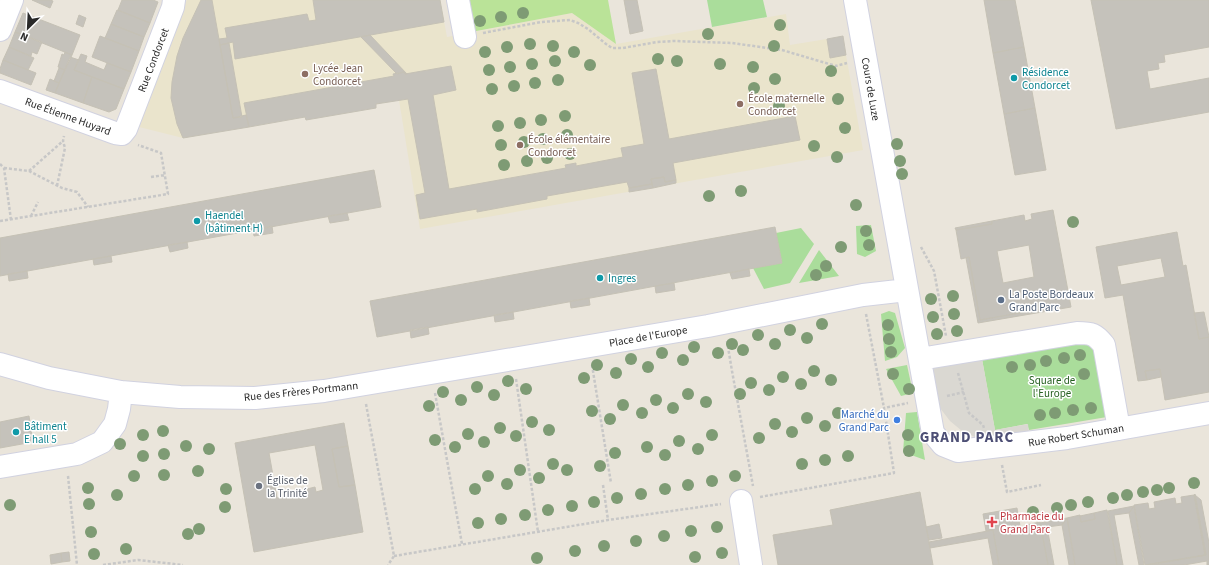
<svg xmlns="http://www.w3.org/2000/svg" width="1209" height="565" font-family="'Source Sans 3',sans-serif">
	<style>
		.education { fill: #eae4cc }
		.green { fill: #aadd9b }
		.pitch { fill: #bae398 }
		.plaza { fill: #dad8d2 }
		.building { fill: #c5c2bb; stroke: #c5c1b5; fill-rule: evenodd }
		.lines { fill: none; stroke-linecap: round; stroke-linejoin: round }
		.minor-casing { stroke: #d1d2e0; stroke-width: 24 }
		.path { stroke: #c7c7c7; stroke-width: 2.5; stroke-dasharray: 3 2; stroke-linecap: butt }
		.minor { stroke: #fff; stroke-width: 22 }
		.tree { fill: #7e9b74 }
		.education-dot { fill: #8d6e63; stroke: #fff; stroke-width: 1.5 }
		.culture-dot { fill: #0f9aa8; stroke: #fff; stroke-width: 1.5 }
		.service-dot { fill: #5c6f8a; stroke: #fff; stroke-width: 1.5 }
		.shop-dot { fill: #3f7fe0; stroke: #fff; stroke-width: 1.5 }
		.worship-dot { fill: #6b7280; stroke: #fff; stroke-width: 1.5 }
		.health-dot { fill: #e0444e; stroke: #fff; stroke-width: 1.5 }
		.labels { text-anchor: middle; stroke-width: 3; stroke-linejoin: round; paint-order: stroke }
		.street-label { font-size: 11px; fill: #292929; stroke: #fff }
		.education-label { font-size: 11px; fill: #785e54; stroke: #fff; text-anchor: start }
		.culture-label { font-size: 11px; fill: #0d838f; stroke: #fff; text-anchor: start }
		.service-label { font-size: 11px; fill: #4e5e75; stroke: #fff; text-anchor: start }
		.park-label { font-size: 11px; fill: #255f1f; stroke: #fff }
		.shop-label { font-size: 11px; fill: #366cbe; stroke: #fff; text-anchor: end }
		.worship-label { font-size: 11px; fill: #5b616d; stroke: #fff; text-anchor: start }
		.health-label { font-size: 11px; fill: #be3a42; stroke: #fff; text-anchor: start }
		.district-label { font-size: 15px; font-weight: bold; letter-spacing: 1px; fill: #4d4f75; stroke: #fff }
	</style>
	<rect width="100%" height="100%" fill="#eae5db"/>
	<path class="education" d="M187 0H440L447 37 572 13 616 44 786 14 790 45 827 39 830 58 846 55 863 150 420 229 399 100 183 138 139 127 163 58Z"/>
	<path class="green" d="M707 0H763L767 17 712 27Z
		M871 225 876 251 865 257 857 254 856 226Z
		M801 228 814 244 790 283 764 289 753 268 782 263 776 233Z
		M819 250 839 276 799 283Z
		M889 311 895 313 905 348 897 357 885 361 881 314Z
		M1085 341 1096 348 1107 417 1029 430 1027 424 995 430 982 359Z
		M907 365 913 393 901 396 886 369Z
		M917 412 925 460 903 452 906 413Z"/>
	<path class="pitch" d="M465 0H608L616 44 572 13 471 32Z"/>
	<path class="plaza" d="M982 359 995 430 1028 424 1029 433 988 438H977L962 431 950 421 940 408 928 362Z"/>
	<path class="building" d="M32 0H50L53 1 50 8Z
		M122 0H153L158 2 150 23 118 10Z
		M201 0H212L233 118 246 115 249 127 183 138 177 124 171 98 172 82 177 56 183 38Z
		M313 0H440L444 22 235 59 233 42 220 45 219 39 227 38 225 28 307 14 309 21 316 20Z
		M624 0H637L643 31 630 34Z
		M984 0H1015L1024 47 993 53Z
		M1091 0H1209V47L1164 55 1165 62 1158 63 1159 69 1147 71 1150 89 1209 78V112L1116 129Z
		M117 10 150 23 144 37 111 24Z
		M23 13 80 35 72 55 15 32Z
		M79 15 86 18 83 27 76 24Z
		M111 24 144 37 139 51 105 38Z
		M15 32 42 42 37 54 32 52 31 56 9 47Z
		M370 35 407 74H405L404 72 397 74 361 37Z
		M100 36 139 51 131 72 92 57Z
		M843 36 846 55 830 58 827 39Z
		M229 43 242 117 233 118 220 45Z
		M9 47 34 58 28 70 3 60Z
		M1024 47 1035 108 1004 114 993 53Z
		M65 52 72 55 65 70 58 67 62 54 64 55Z
		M81 54 87 56 85 62 104 70 107 63 131 72 124 89 74 70Z
		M70 57 79 60 74 70 92 77 83 103 55 93Z
		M3 60 36 73 31 85 0 73V69Z
		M451 66 456 90 433 95 449 189 566 168 565 165 576 163V166L623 157 621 148 644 144 632 73 656 69 669 139 795 116 800 140 673 163 676 180 665 182 664 177 651 179 652 184 629 188 627 182 547 196V199L477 212V209L420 219 416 195 425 193 408 99 376 104V108L306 120 305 117 249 127 244 103 394 76 393 74 404 72 405 74Z
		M59 68 65 70 59 83 54 81Z
		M92 77 124 89 116 109 109 112 83 103Z
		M50 79 59 83 55 93 46 90Z
		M1035 108 1046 170 1015 175 1004 114Z
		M374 170 381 207 0 276V238Z
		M664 177 665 182 676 180V183L653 188 651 179Z
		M652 184 653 188 629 192V188Z
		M1053 210 1071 307 1048 311 1047 308 980 320 969 257 961 259 956 230 992 224V221L1024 215 1025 221 1032 219 1031 214ZM1029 245 1034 277 1003 283 997 251Z
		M347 213 349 220 330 223 328 216Z
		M992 221V224L956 230 955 228Z
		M272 226 273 233 254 236 253 230Z
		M775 227 782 263 377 337 370 301Z
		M1177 232 1183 266 1186 265 1199 339 1209 337V392L1165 400 1160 369 1145 371 1147 380 1138 381 1123 295 1105 298 1096 247ZM1161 258 1165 277 1121 285 1117 266Z
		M187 242 188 248 170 252 168 245Z
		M111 256 112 262 94 265 93 259Z
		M969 257 980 320 1047 308 1048 311 978 323 966 258Z
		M749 269 750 276 732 279 730 273Z
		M27 271 28 278 9 281 8 274Z
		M674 283 675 290 656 293 655 286Z
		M589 298 590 305 571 308 570 301Z
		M513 312 514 319 495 322 494 315Z
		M1204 312 1209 337 1199 339 1194 313Z
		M428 327 429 334 411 338 410 330Z
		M1160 369 1161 377 1147 380 1145 371Z
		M29 416 33 442 0 448V422Z
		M344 423 348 446 332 449 339 487 355 485 363 532 254 552 235 443ZM315 445 323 490 316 492 315 487 307 489 308 493 301 494 300 490 292 492V496L277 498 269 453Z
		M348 446 355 485 339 487 332 449Z
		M920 492 933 565H778L773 535 833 525 830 510Z
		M1195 494 1206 555 1146 565 1205 555 1194 495Z
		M1194 495 1205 555 1145 565 1134 505 1148 503 1149 509 1155 508 1154 502 1175 498 1176 504 1182 503 1181 497Z
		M1195 495 1201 500 1209 543V565H1207V561L1184 565H1150L1206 555Z
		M1134 506 1144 565H1139L1129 513Z
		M1134 506 1129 513 1114 515 1123 565H1117L1108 511Z
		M1017 508 1021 532 1028 531 1026 525 1040 522 1048 565H999L993 530 986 531 983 514Z
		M1107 510 1117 565H1075L1067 518 1080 515 1081 522 1095 519 1094 513Z
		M1094 513 1095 519 1081 522 1080 516Z
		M1067 518 1073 551 1075 565H1069L1062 525Z
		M1067 518 1062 525 1047 527 1054 565H1048L1040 523Z
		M939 524 942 538 929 540 926 527Z
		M993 530 999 565H993L988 538 930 548 929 542Z
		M69 552 70 561 62 562 61 553Z
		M61 553 62 562 51 564 50 555Z"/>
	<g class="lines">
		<g class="minor-casing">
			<path id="minor" d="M458 0 465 37
				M855 0 933 433 943 445 958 451 1067 438 1209 413
				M0 30 12 0
				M0 91 115 133 122 134 126 129 173 7 174 0
				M920 359 1077 333C1092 333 1095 334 1104 345L1119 429
				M0 364 49 378 121 392 180 397 255 398 324 391 708 326 863 295 907 290
				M0 467 77 454 102 442 115 424 119 409 121 392
				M741 501 751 565"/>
		</g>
		<path class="path" d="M483 33 541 22 570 20 578 23 588 29 606 44 612 48H623L657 42 674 41 732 43 782 50 836 66 847 63
			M0 164 4 168 11 220
			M4 168 29 171 62 188 77 192 88 207
			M29 171 63 141
			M151 177 165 175
			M57 186 65 148 63 141 64 136
			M31 216 38 202
			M0 221 168 194 161 153 138 145
			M921 247 934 271 946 336
			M866 314 884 408
			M727 341 732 371 753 486
			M592 365 611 483
			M958 373 969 413 983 425 984 428
			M516 379 538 532
			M435 393 462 544
			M947 396 964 392
			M366 404 394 556 388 565
			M1002 465 1007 492 1041 485
			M68 476 77 565
			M603 485 608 520
			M760 497 894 473 884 408 908 403
			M394 556 608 520 721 504
			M103 565 138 560 183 565"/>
		<use href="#minor" class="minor"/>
	</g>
	<g class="tree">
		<circle cx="523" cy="13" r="6"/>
		<circle cx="501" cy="17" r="6"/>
		<circle cx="480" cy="21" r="6"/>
		<circle cx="780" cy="25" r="6"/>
		<circle cx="708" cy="34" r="6"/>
		<circle cx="530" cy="44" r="6"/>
		<circle cx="553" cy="46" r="6"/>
		<circle cx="774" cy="46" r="6"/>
		<circle cx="507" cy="47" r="6"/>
		<circle cx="485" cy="52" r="6"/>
		<circle cx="574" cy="52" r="6"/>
		<circle cx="658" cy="59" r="6"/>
		<circle cx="555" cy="61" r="6"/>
		<circle cx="677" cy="61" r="6"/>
		<circle cx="532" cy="64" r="6"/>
		<circle cx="720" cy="64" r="6"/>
		<circle cx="590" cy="65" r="6"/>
		<circle cx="510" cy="67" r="6"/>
		<circle cx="753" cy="67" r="6"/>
		<circle cx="489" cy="70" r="6"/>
		<circle cx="831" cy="71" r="6"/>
		<circle cx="775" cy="79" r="6"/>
		<circle cx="558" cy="80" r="6"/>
		<circle cx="535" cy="83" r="6"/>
		<circle cx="514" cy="86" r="6"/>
		<circle cx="754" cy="88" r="6"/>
		<circle cx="492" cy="89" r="6"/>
		<circle cx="838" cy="99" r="6"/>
		<circle cx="779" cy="106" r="6"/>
		<circle cx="565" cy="116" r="6"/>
		<circle cx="541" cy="120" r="6"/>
		<circle cx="520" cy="123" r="6"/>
		<circle cx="498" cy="126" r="6"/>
		<circle cx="845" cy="128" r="6"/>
		<circle cx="567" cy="135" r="6"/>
		<circle cx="543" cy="139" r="6"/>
		<circle cx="524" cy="142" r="6"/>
		<circle cx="897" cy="144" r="6"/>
		<circle cx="501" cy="145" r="6"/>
		<circle cx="814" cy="146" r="6"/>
		<circle cx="570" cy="154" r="6"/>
		<circle cx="837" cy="157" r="6"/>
		<circle cx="547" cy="158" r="6"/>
		<circle cx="527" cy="161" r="6"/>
		<circle cx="900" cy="161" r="6"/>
		<circle cx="504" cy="165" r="6"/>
		<circle cx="902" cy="174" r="6"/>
		<circle cx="741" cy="191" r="6"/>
		<circle cx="709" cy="196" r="6"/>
		<circle cx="856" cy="205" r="6"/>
		<circle cx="1073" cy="222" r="6"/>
		<circle cx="866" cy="231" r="6"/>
		<circle cx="869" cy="245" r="6"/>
		<circle cx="841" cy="247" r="6"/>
		<circle cx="826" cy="266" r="6"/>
		<circle cx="816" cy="275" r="6"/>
		<circle cx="953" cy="296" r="6"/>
		<circle cx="931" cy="299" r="6"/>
		<circle cx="954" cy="314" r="6"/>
		<circle cx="933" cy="317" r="6"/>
		<circle cx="822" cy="324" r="6"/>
		<circle cx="888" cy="325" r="6"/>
		<circle cx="790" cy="330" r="6"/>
		<circle cx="957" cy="331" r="6"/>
		<circle cx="937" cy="334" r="6"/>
		<circle cx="758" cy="335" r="6"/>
		<circle cx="807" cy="338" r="6"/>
		<circle cx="889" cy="339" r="6"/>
		<circle cx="732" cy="344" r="6"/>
		<circle cx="775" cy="344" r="6"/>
		<circle cx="694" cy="347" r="6"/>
		<circle cx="743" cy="350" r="6"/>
		<circle cx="891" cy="352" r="6"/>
		<circle cx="662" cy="353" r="6"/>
		<circle cx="718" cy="353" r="6"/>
		<circle cx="1080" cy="355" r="6"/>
		<circle cx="1064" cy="358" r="6"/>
		<circle cx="631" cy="359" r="6"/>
		<circle cx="683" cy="360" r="6"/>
		<circle cx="1046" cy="361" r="6"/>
		<circle cx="597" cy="365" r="6"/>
		<circle cx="1030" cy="365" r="6"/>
		<circle cx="648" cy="367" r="6"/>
		<circle cx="1012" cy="367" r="6"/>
		<circle cx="814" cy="371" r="6"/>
		<circle cx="616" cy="373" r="6"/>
		<circle cx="893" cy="374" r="6"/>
		<circle cx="1084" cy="374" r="6"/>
		<circle cx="783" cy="377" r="6"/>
		<circle cx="584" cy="378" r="6"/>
		<circle cx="831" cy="380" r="6"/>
		<circle cx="508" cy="381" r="6"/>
		<circle cx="751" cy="383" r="6"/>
		<circle cx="801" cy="384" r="6"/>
		<circle cx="477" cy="387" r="6"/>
		<circle cx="526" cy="389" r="6"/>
		<circle cx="909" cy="389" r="6"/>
		<circle cx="769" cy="390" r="6"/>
		<circle cx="443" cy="392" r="6"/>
		<circle cx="688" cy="394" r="6"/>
		<circle cx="740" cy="394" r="6"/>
		<circle cx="494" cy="395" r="6"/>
		<circle cx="461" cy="400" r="6"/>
		<circle cx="656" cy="400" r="6"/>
		<circle cx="706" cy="402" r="6"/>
		<circle cx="623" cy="405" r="6"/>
		<circle cx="429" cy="406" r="6"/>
		<circle cx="673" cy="408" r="6"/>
		<circle cx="1091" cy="408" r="6"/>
		<circle cx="1073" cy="410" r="6"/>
		<circle cx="592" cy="411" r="6"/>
		<circle cx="642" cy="413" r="6"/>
		<circle cx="838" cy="413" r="6"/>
		<circle cx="1055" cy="413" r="6"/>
		<circle cx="1040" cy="415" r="6"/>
		<circle cx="807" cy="418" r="6"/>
		<circle cx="610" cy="419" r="6"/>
		<circle cx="532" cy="422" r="6"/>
		<circle cx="775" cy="424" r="6"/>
		<circle cx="825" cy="426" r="6"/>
		<circle cx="500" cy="428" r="6"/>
		<circle cx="549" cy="430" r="6"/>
		<circle cx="163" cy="431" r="6"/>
		<circle cx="792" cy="432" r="6"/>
		<circle cx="468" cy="434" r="6"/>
		<circle cx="143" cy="435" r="6"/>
		<circle cx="712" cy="435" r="6"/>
		<circle cx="908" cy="435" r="6"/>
		<circle cx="516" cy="436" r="6"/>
		<circle cx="759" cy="438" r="6"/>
		<circle cx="435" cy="440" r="6"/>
		<circle cx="679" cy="441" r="6"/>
		<circle cx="484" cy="442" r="6"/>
		<circle cx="120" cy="444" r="6"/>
		<circle cx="186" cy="446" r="6"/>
		<circle cx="455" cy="447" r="6"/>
		<circle cx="647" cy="447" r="6"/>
		<circle cx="209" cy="449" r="6"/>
		<circle cx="698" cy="449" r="6"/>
		<circle cx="909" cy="451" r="6"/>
		<circle cx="615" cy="453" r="6"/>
		<circle cx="164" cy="454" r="6"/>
		<circle cx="665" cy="455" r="6"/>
		<circle cx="143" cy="456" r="6"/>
		<circle cx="848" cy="456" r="6"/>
		<circle cx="825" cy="460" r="6"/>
		<circle cx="553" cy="464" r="6"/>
		<circle cx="802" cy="464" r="6"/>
		<circle cx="600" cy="466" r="6"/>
		<circle cx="520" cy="470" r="6"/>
		<circle cx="567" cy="470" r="6"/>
		<circle cx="198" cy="471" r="6"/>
		<circle cx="164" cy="475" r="6"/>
		<circle cx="134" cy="476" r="6"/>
		<circle cx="488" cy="476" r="6"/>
		<circle cx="735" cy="476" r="6"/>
		<circle cx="539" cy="478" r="6"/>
		<circle cx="712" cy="481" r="6"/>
		<circle cx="1194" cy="483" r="6"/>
		<circle cx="507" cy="484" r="6"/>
		<circle cx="688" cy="485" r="6"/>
		<circle cx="88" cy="488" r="6"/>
		<circle cx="1169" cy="488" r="6"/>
		<circle cx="226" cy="489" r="6"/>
		<circle cx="475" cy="489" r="6"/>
		<circle cx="665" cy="489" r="6"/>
		<circle cx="1157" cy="490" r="6"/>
		<circle cx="1143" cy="492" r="6"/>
		<circle cx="641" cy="494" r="6"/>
		<circle cx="117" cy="495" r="6"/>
		<circle cx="1127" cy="495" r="6"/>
		<circle cx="617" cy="498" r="6"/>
		<circle cx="1113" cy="498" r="6"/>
		<circle cx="594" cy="502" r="6"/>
		<circle cx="1088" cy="502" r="6"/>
		<circle cx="89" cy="504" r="6"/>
		<circle cx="10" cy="505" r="6"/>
		<circle cx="1071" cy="505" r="6"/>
		<circle cx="572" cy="506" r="6"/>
		<circle cx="225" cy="507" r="6"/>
		<circle cx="1057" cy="508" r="6"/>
		<circle cx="548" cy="510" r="6"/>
		<circle cx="1033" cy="512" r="6"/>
		<circle cx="525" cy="515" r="6"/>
		<circle cx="501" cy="519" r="6"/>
		<circle cx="478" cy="523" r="6"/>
		<circle cx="717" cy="527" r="6"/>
		<circle cx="199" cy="529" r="6"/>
		<circle cx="691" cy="531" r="6"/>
		<circle cx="91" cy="532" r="6"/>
		<circle cx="188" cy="534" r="6"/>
		<circle cx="664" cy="536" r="6"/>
		<circle cx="636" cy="541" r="6"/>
		<circle cx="604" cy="546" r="6"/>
		<circle cx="126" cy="549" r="6"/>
		<circle cx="575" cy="551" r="6"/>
		<circle cx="722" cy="553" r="6"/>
		<circle cx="94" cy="554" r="6"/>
		<circle cx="695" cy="557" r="6"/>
		<circle cx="537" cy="558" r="6"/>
	</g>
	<g class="education-dot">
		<circle cx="305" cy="74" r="4"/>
		<circle cx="740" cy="104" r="4"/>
		<circle cx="520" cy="145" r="4"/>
	</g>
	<g class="culture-dot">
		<circle cx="1014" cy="78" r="4"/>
		<circle cx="197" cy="221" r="4"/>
		<circle cx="600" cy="278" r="4"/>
		<circle cx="16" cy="432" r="4"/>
	</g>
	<circle class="service-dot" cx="1001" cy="300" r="4"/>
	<circle class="shop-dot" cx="897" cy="420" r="4"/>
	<circle class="worship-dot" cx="259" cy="486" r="4"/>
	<path class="health-dot" d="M990 516h4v4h4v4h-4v4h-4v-4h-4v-4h4z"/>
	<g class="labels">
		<g class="street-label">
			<text transform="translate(153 60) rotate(-69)" y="4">Rue Condorcet</text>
			<text transform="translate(871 89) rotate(80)" y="4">Cours de Luze</text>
			<text transform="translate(68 116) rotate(20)" y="4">Rue Étienne Huyard</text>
			<text transform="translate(648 336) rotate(-10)" y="4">Place de l'Europe</text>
			<text transform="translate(301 391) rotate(-6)" y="4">Rue des Frères Portmann</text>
			<text transform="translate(1076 435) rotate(-9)" y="4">Rue Robert Schuman</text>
		</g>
		<g class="education-label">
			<text x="313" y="72">Lycée Jean<tspan x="313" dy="13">Condorcet</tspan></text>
			<text x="748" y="102">École maternelle<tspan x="748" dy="13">Condorcet</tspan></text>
			<text x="528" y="143">École élémentaire<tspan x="528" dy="13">Condorcet</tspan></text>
		</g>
		<g class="culture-label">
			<text x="1022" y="76">Résidence<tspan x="1022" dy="13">Condorcet</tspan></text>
			<text x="205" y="219">Haendel<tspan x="205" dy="13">(bâtiment H)</tspan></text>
			<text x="608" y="282">Ingres</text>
			<text x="24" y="430">Bâtiment<tspan x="24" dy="13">E hall 5</tspan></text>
		</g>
		<g class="service-label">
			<text x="1009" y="298">La Poste Bordeaux<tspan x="1009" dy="13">Grand Parc</tspan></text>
		</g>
		<g class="park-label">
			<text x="1052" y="384">Square de<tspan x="1052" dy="13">l'Europe</tspan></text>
		</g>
		<g class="shop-label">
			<text x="889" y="418">Marché du<tspan x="889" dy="13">Grand Parc</tspan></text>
		</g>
		<g class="worship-label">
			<text x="267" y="484">Église de<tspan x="267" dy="13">la Trinité</tspan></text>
		</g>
		<g class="health-label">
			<text x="1000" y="520">Pharmacie du<tspan x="1000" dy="13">Grand Parc</tspan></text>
		</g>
		<g class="district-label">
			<text x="967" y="442">GRAND PARC</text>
		</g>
	</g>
	<g transform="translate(28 28) rotate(204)" stroke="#ffffff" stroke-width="3" paint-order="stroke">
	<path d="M0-3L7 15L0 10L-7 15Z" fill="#292929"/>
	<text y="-6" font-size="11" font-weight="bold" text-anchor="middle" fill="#292929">N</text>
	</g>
</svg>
